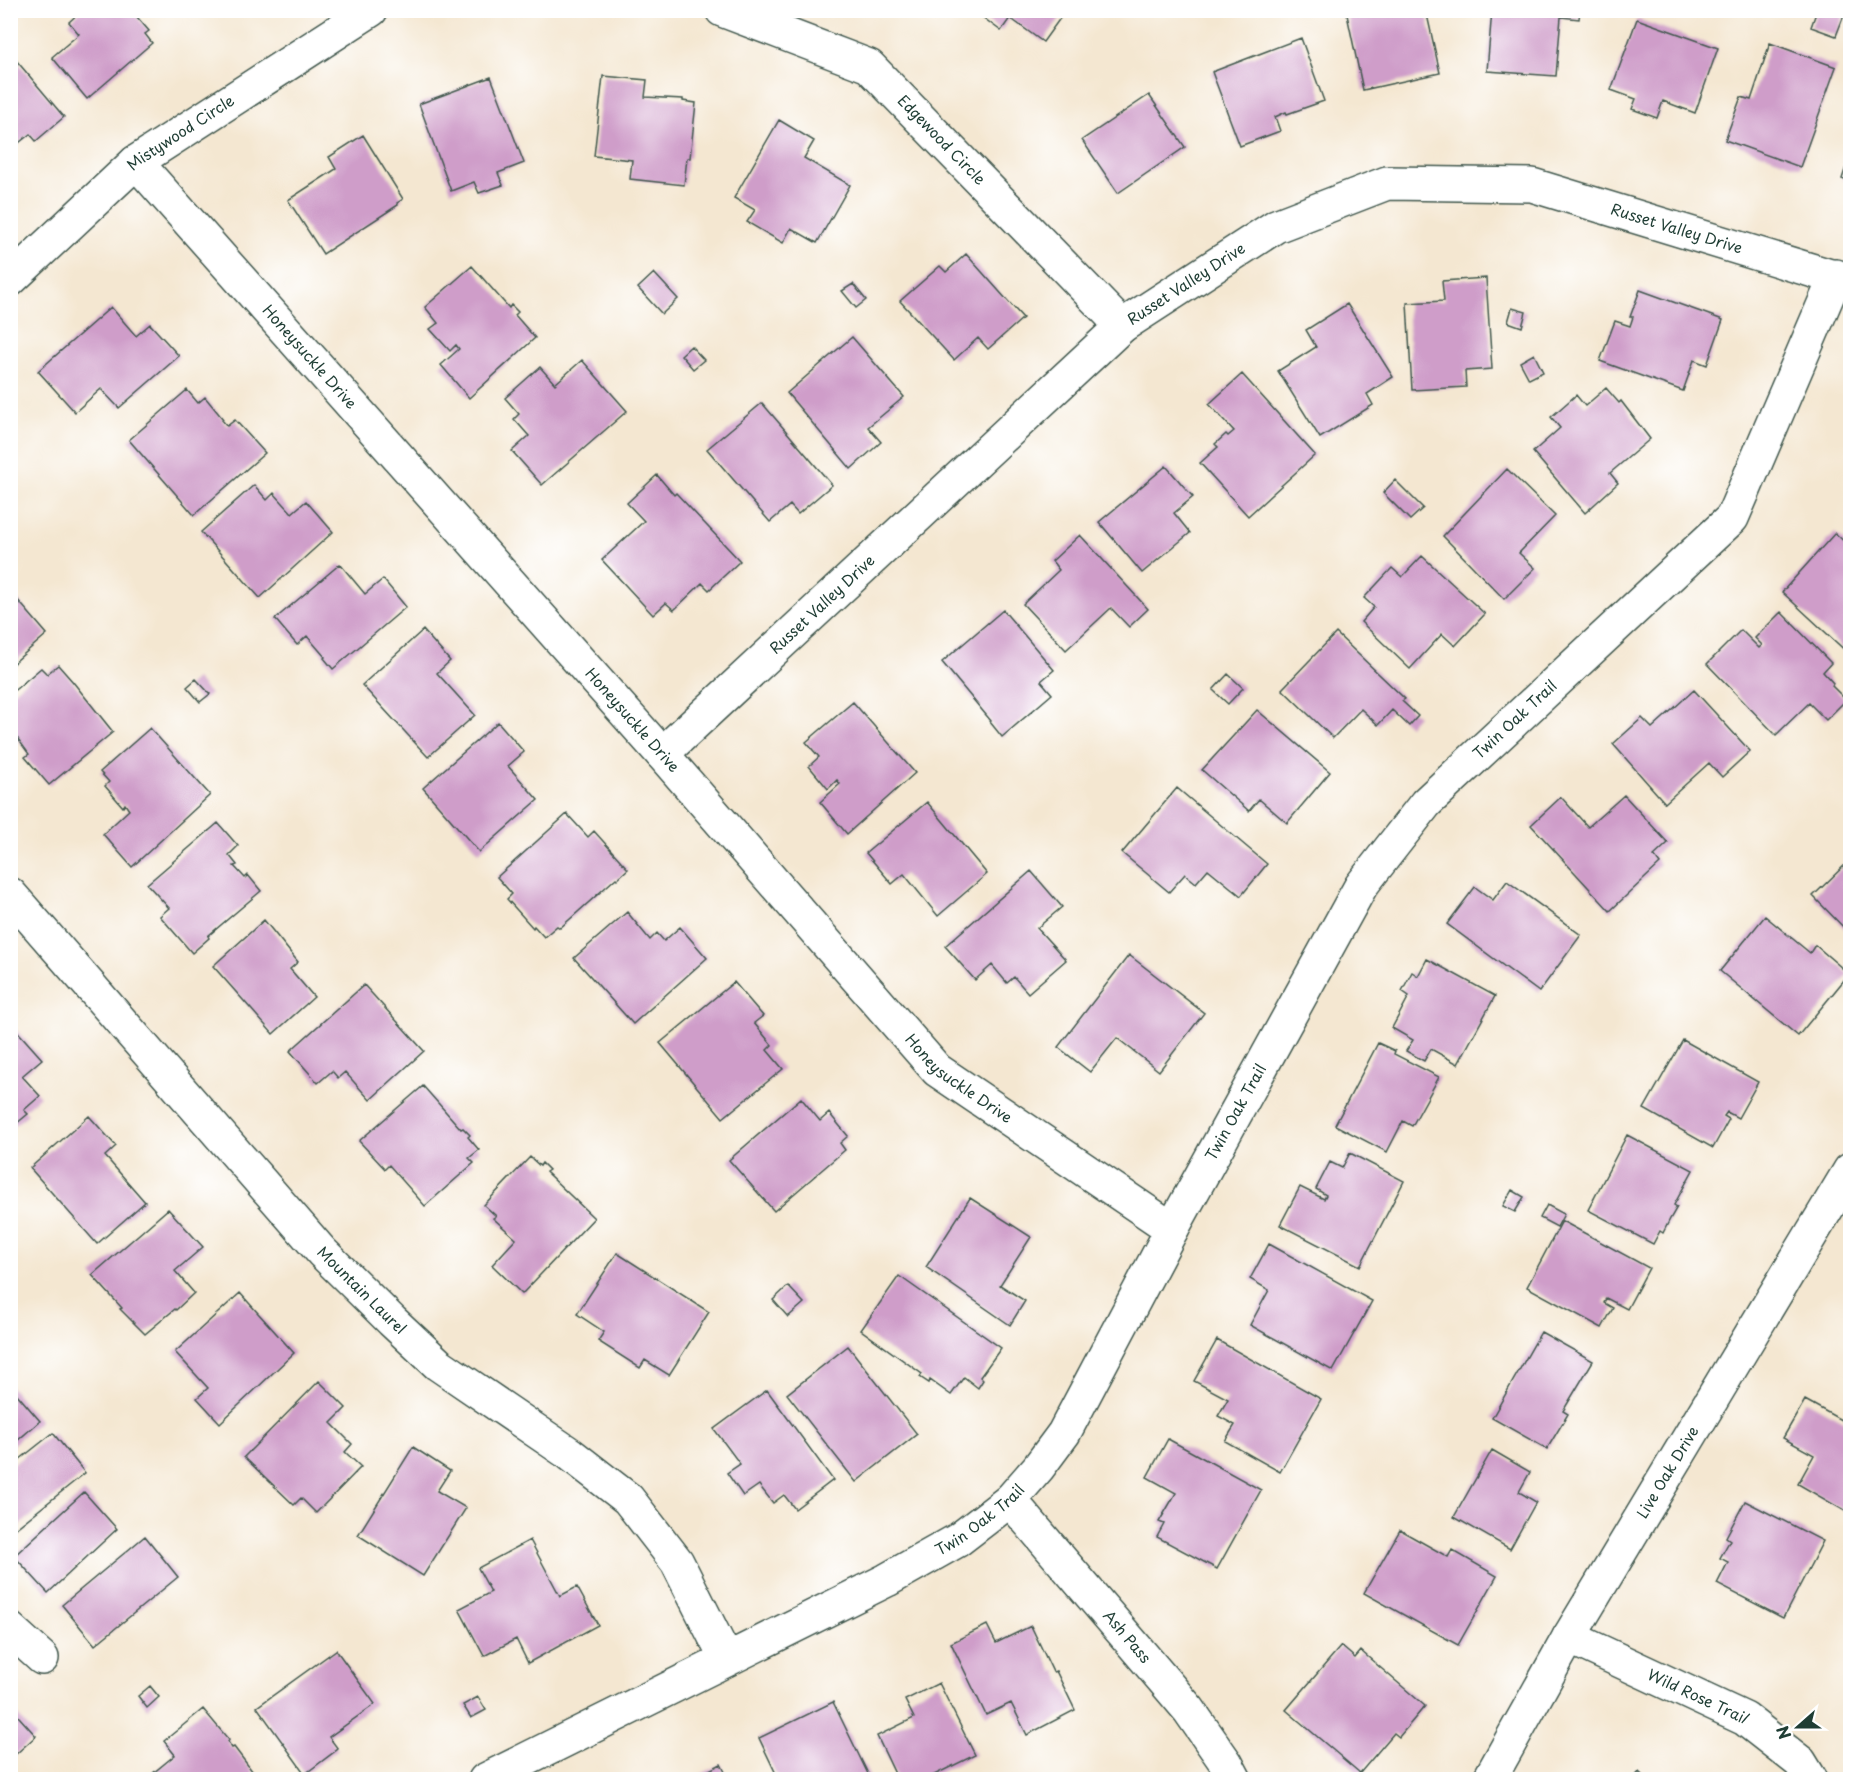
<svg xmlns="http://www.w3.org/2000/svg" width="1861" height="1790" font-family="'Playpen Sans',sans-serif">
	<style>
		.building { fill: #cf9dc9 }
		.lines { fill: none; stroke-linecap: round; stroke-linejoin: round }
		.minor-casing { stroke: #3f564c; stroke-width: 36 }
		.minor { stroke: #fff; stroke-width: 33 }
		.labels { text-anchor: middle; stroke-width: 5; stroke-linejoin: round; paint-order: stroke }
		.street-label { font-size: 15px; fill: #1f3d34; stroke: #fff }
	</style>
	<rect width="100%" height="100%" fill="#fff"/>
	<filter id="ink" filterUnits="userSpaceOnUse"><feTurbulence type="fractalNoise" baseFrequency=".0167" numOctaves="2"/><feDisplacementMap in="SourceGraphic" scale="12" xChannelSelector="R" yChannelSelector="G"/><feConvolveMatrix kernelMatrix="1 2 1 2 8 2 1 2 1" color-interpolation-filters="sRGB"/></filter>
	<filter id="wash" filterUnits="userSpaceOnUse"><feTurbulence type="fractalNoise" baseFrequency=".008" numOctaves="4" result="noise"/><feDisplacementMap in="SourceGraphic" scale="24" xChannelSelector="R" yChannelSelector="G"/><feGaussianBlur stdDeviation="1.35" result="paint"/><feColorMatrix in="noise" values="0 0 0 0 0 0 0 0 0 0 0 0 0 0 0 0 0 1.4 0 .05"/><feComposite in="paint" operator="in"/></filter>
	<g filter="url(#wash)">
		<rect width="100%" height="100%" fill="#f4e7d1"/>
		<g id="blocks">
			<path class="building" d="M82 10H131L149 31 145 34 152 43 87 99 52 57 79 34 69 22Z
				M973 10H1066L1043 42 1010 18 1001 31Z
				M1346 10H1426L1440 73 1363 90Z
				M1492 10H1580L1579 19 1561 17 1556 76 1487 71Z
				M1817 10H1846L1836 36 1811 27Z
				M1637 19 1718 48 1695 113 1663 101 1657 118 1632 109 1636 99 1611 90Z
				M1301 38 1324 101 1287 114 1286 112 1275 117 1280 131 1240 146 1212 72Z
				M1770 43 1836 67 1800 167 1725 140 1741 97 1751 100Z
				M10 53 64 117 36 141 30 134 10 150Z
				M603 76 647 80 645 97 683 99V101L696 103 690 158H687L684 185 630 179 632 160 594 156Z
				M491 77 524 163 498 173 503 185 479 193 474 182 451 191 419 104Z
				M1149 95 1185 147 1118 193 1082 140Z
				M779 120 814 141 804 158 850 185 817 243 791 228 783 243 747 222 755 210 734 198Z
				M363 135 403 199 397 203 398 205 323 254 288 200 336 169 329 157Z
				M1850 155V182L1842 179Z
				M966 254 1023 318 988 349 978 338 954 360 900 301 940 266 946 272Z
				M472 266 509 308 511 305 518 312 515 315 535 338 469 398 441 365 459 349 456 345 450 351 430 329 438 323 425 307Z
				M654 273 678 299 662 314 638 288Z
				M1486 278 1492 369 1465 371 1466 387 1412 390 1407 303 1444 301 1442 281Z
				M853 284 866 300 856 308 842 291Z
				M1640 290 1723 320 1707 365 1694 360 1683 391 1600 361 1615 321 1630 326 1633 317H1630Z
				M1347 304 1393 377 1367 394 1373 405 1320 438 1278 371 1316 347 1306 330Z
				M111 307 136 336 150 324 179 356 119 408 101 389 75 412 38 371Z
				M1512 308 1526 312 1522 327 1508 322Z
				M852 337 904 397 868 427 881 442 851 469 787 393Z
				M691 346 704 360 693 369 681 355Z
				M1534 354 1543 372 1529 379 1520 362Z
				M582 360 627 411 542 485 512 451 529 436 514 419 519 414 505 398 540 367 555 384Z
				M1242 374 1315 455 1248 516 1200 463 1218 447 1215 444 1226 434 1228 436 1234 431 1209 404Z
				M1606 388 1619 403 1621 401 1650 439 1610 473 1618 483 1585 513 1533 452 1560 428 1551 417 1576 395 1585 406Z
				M187 390 198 403 205 397 223 419 222 420 227 426 235 420 265 453 194 515 129 440Z
				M762 403 832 485 798 514 790 505 770 522 707 449Z
				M1166 466 1193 497 1174 513 1190 533 1142 573 1099 522Z
				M1507 469 1555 516 1519 553 1535 568 1504 599 1443 536Z
				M657 475 674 495 676 493 740 561 709 590 702 583 674 610 666 603 653 615 602 560 644 521 627 503Z
				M1395 480 1423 508 1410 520 1383 493Z
				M254 485 267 500 274 493 292 513 306 501 333 532 260 598 201 532Z
				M1835 533 1850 547V655L1782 592Z
				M1080 535 1148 609 1129 627 1111 608 1066 650 1023 604 1059 570 1052 561Z
				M1422 556 1485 614 1455 646 1442 634 1410 669 1361 622 1374 607 1364 598 1392 568 1402 577Z
				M340 564 365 594 383 579 406 607 333 669 324 658 325 657 307 636 297 645 275 619Z
				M10 591 47 634 10 666Z
				M1003 610 1054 670 1041 681 1052 694 1002 737 990 722 991 721 942 662Z
				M1781 612 1831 663 1823 672 1833 683 1832 686 1846 700 1826 720 1809 703 1776 735 1707 664 1741 630 1759 648 1762 645 1755 638Z
				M423 630 450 661 437 673 475 715 428 757 362 685Z
				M1336 633 1405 699 1402 701 1418 716 1409 726 1392 710 1378 725 1361 709 1333 738 1282 689Z
				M58 665 73 682 113 732 49 785 25 757 29 754 10 728V694L41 668 47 674Z
				M1228 674 1243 688 1228 704 1213 690Z
				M196 679 210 694 200 702 187 687Z
				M1694 690 1750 751 1722 777 1709 763 1665 803 1613 744 1642 718 1652 728Z
				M853 702 915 773 847 834 820 802 840 784 837 780 828 789 809 766 819 757 806 742Z
				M1257 710 1330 772 1287 823 1259 799 1249 811 1202 770Z
				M498 722 524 752 508 766 538 800 479 852 423 788Z
				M150 728 210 795 132 867 103 834 129 810 125 804 123 807 105 786 109 782 100 772Z
				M1177 788 1267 864 1241 896 1208 869 1196 883 1185 874 1169 892 1122 853Z
				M1624 795 1668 843 1654 856 1660 864 1610 911 1531 825 1561 797 1588 827Z
				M927 802 987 874 938 916 904 874 892 884 866 853Z
				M567 814 588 837 594 831 628 869 617 879 616 878 560 928 557 926 544 937 534 926 533 928 507 899 512 894 497 877Z
				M218 823 238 846 229 855 237 865 234 866 245 878 248 875 261 891 208 936 209 938 192 953 160 916 169 908 147 884Z
				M1850 860V934L1813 896Z
				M1031 871 1062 907 1037 928 1066 960 1028 993 1014 977 1007 983 992 965 975 980 945 946Z
				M1507 881 1581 935 1539 992 1447 924 1475 887 1493 900Z
				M627 912 650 940 657 933 664 941 680 927 707 958 633 1024 574 958Z
				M1765 916 1810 953 1815 945 1849 974 1798 1036 1720 971Z
				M264 920 298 962 290 969 314 997 273 1034 213 966Z
				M1129 955 1204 1013 1159 1071 1117 1038 1090 1072 1058 1047Z
				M1427 959 1495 996 1458 1064 1431 1049 1424 1061 1406 1051 1413 1040 1392 1028 1409 996 1402 991 1412 972 1418 976Z
				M734 982 763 1016 754 1023 772 1045 767 1050 783 1069 723 1118 660 1043Z
				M364 985 424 1051 370 1100 345 1072 338 1078 332 1071 318 1083 290 1051Z
				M10 1023 42 1059 22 1076 40 1096 24 1110 28 1114 10 1129Z
				M1683 1040 1758 1082 1738 1118 1727 1112 1724 1116 1729 1119 1713 1148 1644 1109Z
				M1378 1043 1395 1051 1394 1054 1439 1077 1412 1126 1403 1121 1387 1152 1335 1125Z
				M423 1086 461 1129 463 1128 470 1135 468 1137 479 1150 469 1158 474 1163 425 1206 389 1165 385 1169 359 1141Z
				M801 1098 820 1121 829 1113 848 1136 840 1143 845 1150 774 1211 729 1160Z
				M89 1116 116 1146 105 1156 145 1202 97 1244 30 1168Z
				M1627 1135 1693 1170 1674 1205 1677 1207 1670 1219 1663 1233 1660 1231 1653 1244 1588 1210Z
				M1350 1153 1404 1181 1360 1266 1280 1225 1300 1187 1324 1199 1326 1195 1316 1189 1330 1162 1342 1168Z
				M530 1157 540 1166 542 1163 549 1170 546 1172 594 1218 522 1294 492 1265 516 1239 493 1218 496 1216 484 1205Z
				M1512 1190 1524 1197 1515 1212 1503 1206Z
				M970 1198 1031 1237 1000 1285 1025 1301 1010 1325 926 1267Z
				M1547 1205 1564 1214 1557 1227 1540 1218Z
				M168 1209 203 1247 175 1271 194 1293 176 1310 175 1309 145 1334 120 1309 122 1308 92 1275Z
				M1562 1221 1649 1268 1627 1309 1606 1298 1604 1303 1613 1308 1602 1328 1527 1287Z
				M1269 1244 1372 1301 1333 1371 1250 1325 1269 1290 1250 1279Z
				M617 1253 709 1312 669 1375 645 1360 640 1368 598 1341 604 1332 577 1314Z
				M899 1276 1001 1348 980 1377 983 1380 978 1388 964 1377 951 1395 930 1380 929 1383 920 1377 922 1374 861 1330Z
				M788 1286 804 1303 788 1317 773 1300Z
				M240 1293 294 1353 220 1423 197 1398 208 1388 175 1352Z
				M1541 1332 1593 1361 1563 1411 1568 1414 1547 1449 1492 1418Z
				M1217 1340 1321 1399 1280 1472 1225 1441 1235 1425 1218 1416 1228 1399 1194 1381Z
				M848 1346 917 1434 856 1482 787 1394Z
				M319 1381 346 1408 331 1423 352 1444 345 1452 361 1467 316 1513 301 1498 294 1505 244 1457Z
				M10 1386 40 1421 10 1447Z
				M767 1390 833 1480 795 1509 784 1495 773 1503 759 1485 743 1496 727 1473 740 1464 714 1429Z
				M1805 1400 1850 1425V1514L1798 1484 1814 1455 1783 1438Z
				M53 1433 85 1473 10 1533V1467Z
				M1168 1439 1261 1490 1217 1569 1157 1537 1164 1524 1159 1522 1176 1493 1147 1477Z
				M413 1447 450 1471 437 1491 466 1508 423 1576 358 1535Z
				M1492 1450 1530 1472 1519 1492 1536 1502 1510 1549 1454 1517Z
				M84 1492 117 1529 48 1593 14 1556Z
				M1745 1501 1823 1541 1783 1618 1717 1584 1728 1562 1720 1558 1730 1540 1726 1537Z
				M1400 1530 1448 1557 1452 1550 1497 1576 1458 1645 1364 1593Z
				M145 1536 178 1577 95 1645 62 1605Z
				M530 1540 560 1596 577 1587 598 1625 528 1663 516 1639 484 1656 459 1609 491 1592 478 1568Z
				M987 1625 996 1643 1031 1626 1053 1672 1056 1671 1075 1710 1027 1735 1011 1703 986 1715 951 1643Z
				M1341 1646 1355 1658 1361 1651 1425 1706 1399 1737 1394 1733 1360 1773 1286 1710Z
				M336 1650 375 1704 329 1737 338 1749 305 1774 257 1707Z
				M939 1683 975 1755 924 1780H898L877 1736 914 1718 905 1700Z
				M150 1686 159 1697 147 1708 138 1696Z
				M478 1697 486 1710 471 1718 463 1705Z
				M833 1702 871 1780H779L759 1738Z
				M10 1707 36 1736 16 1754 10 1748Z
				M203 1709 229 1740 228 1742 232 1748 234 1747 259 1780H156L152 1774 175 1755 164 1741Z
				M721 1764 729 1780H690Z
				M1639 1772 1647 1780H1632Z"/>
		</g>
	</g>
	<g filter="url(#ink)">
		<use href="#blocks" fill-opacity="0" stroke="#3f564c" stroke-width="1.5"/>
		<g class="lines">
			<g class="minor-casing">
				<g id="minor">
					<path id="s1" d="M722 10 869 66 1122 326"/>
					<path id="s2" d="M136 162 662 754 937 1070 1172 1229"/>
					<path id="s3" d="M10 280 136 162 371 10"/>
					<path id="s4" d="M662 754 1122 326 1276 226 1387 183 1532 185 1850 282"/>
					<path id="s5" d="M10 894 322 1252 392 1321 438 1364 570 1454 628 1499 677 1562 726 1659"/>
					<path id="s6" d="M1010 1500 1189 1710 1226 1763 1235 1780"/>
					<path d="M10 1629 42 1658"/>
					<path id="s7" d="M1569 1637 1745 1719 1800 1762 1811 1780"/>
					<path id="s8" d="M485 1780 887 1580 958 1540 1010 1500 1038 1468 1064 1433 1172 1229 1361 886 1426 803 1732 518 1836 276"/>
					<path id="s9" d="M1489 1780 1569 1637 1850 1170"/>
				</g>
			</g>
			<use href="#minor" class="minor"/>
		</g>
	</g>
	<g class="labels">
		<g class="street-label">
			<text dy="5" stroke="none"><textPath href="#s3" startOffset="226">Mistywood Circle</textPath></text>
			<text dy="5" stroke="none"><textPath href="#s1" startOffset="261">Edgewood Circle</textPath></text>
			<text dy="5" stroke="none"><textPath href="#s4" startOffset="1227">Russet Valley Drive</textPath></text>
			<text dy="5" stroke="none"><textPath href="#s4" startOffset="705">Russet Valley Drive</textPath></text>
			<text dy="5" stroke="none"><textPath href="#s2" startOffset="261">Honeysuckle Drive</textPath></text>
			<text dy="5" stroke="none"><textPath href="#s4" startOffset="219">Russet Valley Drive</textPath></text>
			<text dy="5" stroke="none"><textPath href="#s2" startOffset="747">Honeysuckle Drive</textPath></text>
			<text dy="5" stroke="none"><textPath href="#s8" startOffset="1532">Twin Oak Trail</textPath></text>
			<text dy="5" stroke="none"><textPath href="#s2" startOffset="1233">Honeysuckle Drive</textPath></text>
			<text dy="5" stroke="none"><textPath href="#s8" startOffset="1046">Twin Oak Trail</textPath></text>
			<text dy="5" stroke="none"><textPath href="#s5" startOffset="530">Mountain Laurel</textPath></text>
			<text dy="5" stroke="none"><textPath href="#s9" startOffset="356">Live Oak Drive</textPath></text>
			<text dy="5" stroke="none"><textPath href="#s8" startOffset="560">Twin Oak Trail</textPath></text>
			<text dy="5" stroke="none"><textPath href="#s6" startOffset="180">Ash Pass</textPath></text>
			<text dy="5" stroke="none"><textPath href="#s7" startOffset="142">Wild Rose Trail</textPath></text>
		</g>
	</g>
	<rect width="1861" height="1790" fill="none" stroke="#fff" stroke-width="36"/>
	<g transform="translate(1798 1727) rotate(249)" stroke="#ffffff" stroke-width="4.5" paint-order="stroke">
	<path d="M0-4.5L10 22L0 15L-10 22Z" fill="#1f3d34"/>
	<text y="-9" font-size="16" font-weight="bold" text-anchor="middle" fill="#1f3d34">N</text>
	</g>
</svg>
